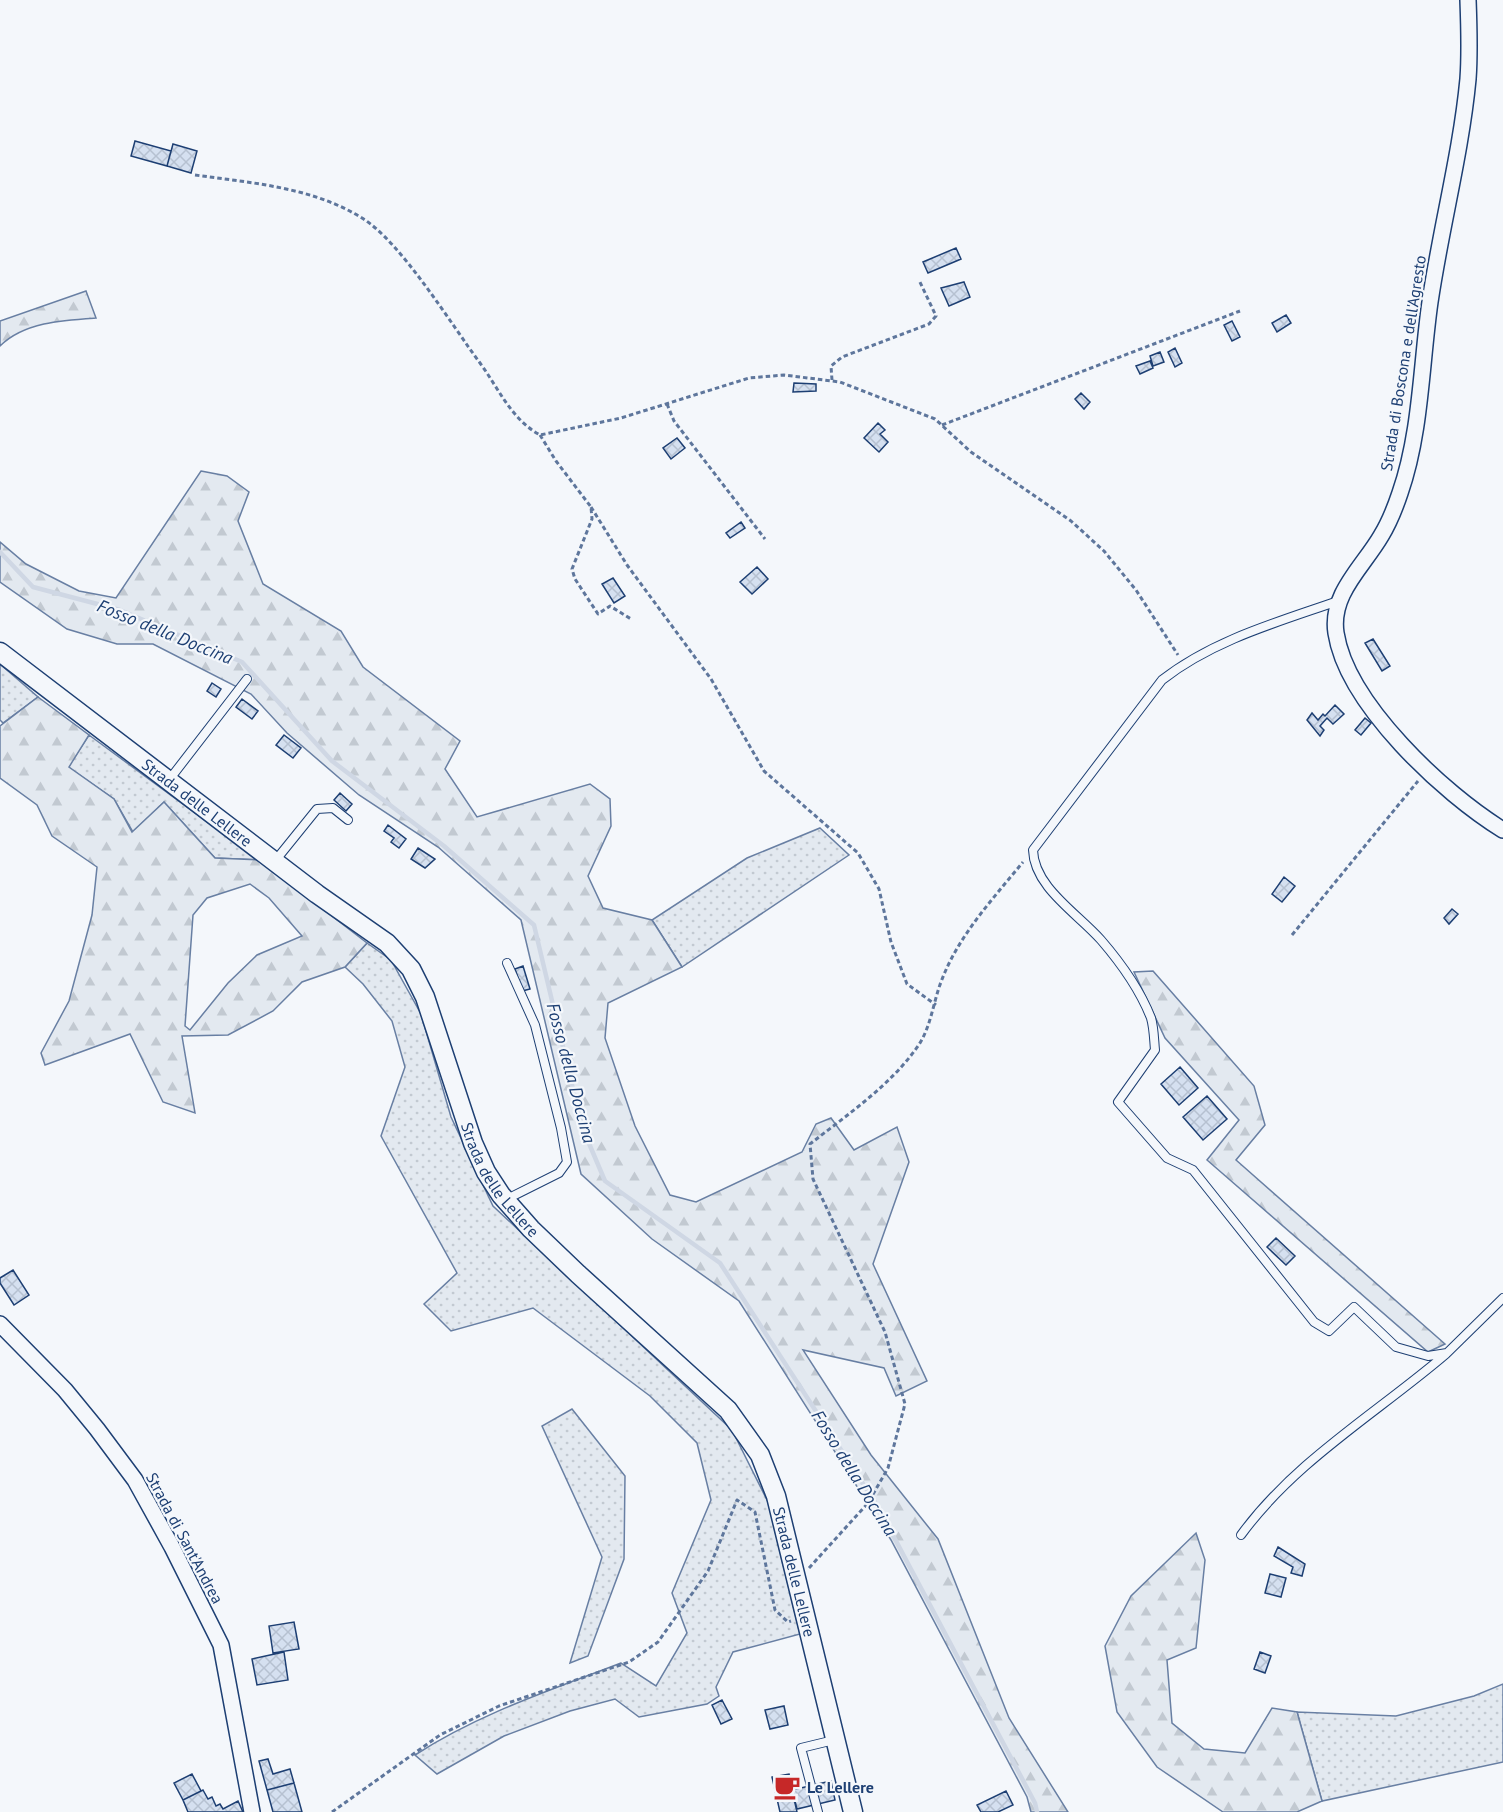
<svg xmlns="http://www.w3.org/2000/svg" width="1503" height="1812" font-family="'PT Sans',sans-serif">
	<style>
		.grass { fill: url(#grass-dots); stroke: #687fa3; stroke-width: 1.5 }
		.forest { fill: url(#forest-firs); stroke: #687fa3; stroke-width: 1.5; fill-rule: evenodd }
		.lines { fill: none; stroke-linecap: round; stroke-linejoin: round }
		.stream { stroke: #cfd7e4; stroke-width: 4.5 }
		.building { fill: url(#building-cross-hatch); stroke: #1d3f73; stroke-width: 1.5 }
		.service-casing { stroke: #1d3f73; stroke-width: 10 }
		.minor-casing { stroke: #1d3f73; stroke-width: 18 }
		.tertiary-casing { stroke: #1d3f73; stroke-width: 21 }
		.path { stroke: #5e769c; stroke-width: 3; stroke-dasharray: 4.5 3; stroke-linecap: butt }
		.service { stroke: #f4f7fb; stroke-width: 8 }
		.minor { stroke: #f4f7fb; stroke-width: 15 }
		.tertiary { stroke: #f4f7fb; stroke-width: 18 }
		.labels { text-anchor: middle; stroke-width: 4.5; stroke-linejoin: round; paint-order: stroke }
		.street-label { font-size: 16px; fill: #1d3f73; stroke: #f4f7fb }
		.poi-label { font-size: 16px; font-weight: bold; fill: #1d3f73; stroke: #f4f7fb; text-anchor: start }
		.water-label { font-size: 18px; font-style: italic; fill: #1d3f73; stroke: #f4f7fb }
	</style>
	<defs>
		<pattern id="grass-dots" width="8" height="8" patternUnits="userSpaceOnUse" patternTransform="scale(1.5)"><rect width="8" height="8" fill="#e3e9f0"/><path d="M2 2h.1M6 6h.1" fill="none" stroke="#c2c9d1" stroke-width="1.8" stroke-linecap="round"/></pattern>
		<pattern id="forest-firs" width="22" height="20" patternUnits="userSpaceOnUse" patternTransform="scale(1.5)"><rect width="22" height="20" fill="#e3e9f0"/><path d="M5 1l3.5 6h-7zM16 11l3.5 6h-7z" fill="#c2c9d1"/></pattern>
		<pattern id="building-cross-hatch" width="8" height="8" patternUnits="userSpaceOnUse" patternTransform="scale(1.5)"><rect width="8" height="8" fill="#d5e0f0"/><path d="M0 0l8 8M0 8l8-8" fill="none" stroke="#b6c1d1"/></pattern>
	</defs>
	<rect width="100%" height="100%" fill="#f4f7fb"/>
	<path class="grass" d="M0 664 38 697 3 723 0 720Z
		M89 735 259 860 215 858 164 802 133 832 114 799 68 767Z
		M820 828 849 855 682 967 652 920 747 858Z
		M367 943 391 960 421 1014 451 1117 493 1206 732 1430 768 1502 800 1634 733 1652 716 1687 719 1696 707 1704 639 1717 615 1699 570 1711 504 1736 437 1774 415 1755C478 1714 551 1690 621 1663L656 1686 687 1633 672 1593 711 1500 697 1443 650 1396 533 1308 451 1331 424 1304 457 1273 381 1136 405 1067 392 1021 363 984 345 967Z
		M572 1409 625 1476 624 1559 588 1656 570 1663 602 1557 542 1426Z
		M1503 1684V1762L1322 1801 1297 1712 1396 1716 1474 1696Z"/>
	<path class="forest" d="M86 291 96 318C64 320 24 322 0 346V321Z
		M201 471 227 476 249 492 238 521 263 584 341 631 363 667 460 741 445 769 477 817 590 784 610 799 611 826 588 876 603 908 652 920 682 967 608 1003 605 1038 635 1126 670 1195 696 1202 802 1152 816 1124 831 1118 854 1150 897 1127 909 1162 873 1264 927 1381 896 1396 884 1368 803 1350 871 1455 938 1539 1009 1718 1068 1812H1031L1027 1797 891 1540 739 1301 652 1239 581 1174 521 920 438 847 359 795 287 733 251 694 153 644H117L67 629 0 582V542L26 564 79 591 116 598Z
		M38 697 89 735 69 767 114 799 132 832 164 802 215 858 259 860 367 943 345 967 302 982 273 1011 228 1035 182 1036 195 1113 163 1102 130 1034 45 1065 41 1053 69 1001 92 915 97 867 52 836 37 805 0 778V726ZM250 884 269 898 302 936 257 955 228 983 190 1030 185 1026 193 915 207 898Z
		M1153 971 1254 1086 1265 1125 1236 1160 1445 1344 1428 1352 1207 1160 1239 1120 1165 1038 1134 972Z
		M1196 1533 1205 1560 1196 1648 1167 1660 1172 1723 1204 1749 1245 1753 1272 1708 1297 1712 1322 1801 1297 1812H1223L1157 1767 1117 1712 1105 1646 1131 1596Z"/>
	<g class="lines">
		<path class="stream" d="M0 552 33 587 120 610 242 662 332 761 444 846 534 925 582 1127 605 1181 720 1263 878 1507 1035 1803 1037 1812"/>
	</g>
	<path class="building" d="M135 141 171 151 167 166 131 156Z
		M173 144 197 151 191 173 167 166Z
		M956 248 961 259 928 273 923 262Z
		M964 282 970 297 949 306 941 288Z
		M1286 315 1291 323 1277 332 1272 323Z
		M1232 321 1240 337 1232 341 1224 325Z
		M1175 348 1182 363 1175 367 1168 352Z
		M1160 352 1164 362 1153 366 1150 356Z
		M1150 361 1153 368 1140 374 1136 366Z
		M794 383 816 384V391L793 392Z
		M1081 393 1090 402 1084 409 1075 399Z
		M878 423 885 430 880 434 888 442 879 452 864 438Z
		M677 438 685 448 671 459 663 448Z
		M741 522 745 528 730 538 726 533Z
		M757 567 768 579 752 594 740 582Z
		M613 578 625 596 614 603 602 584Z
		M1373 639 1390 666 1382 671 1365 643Z
		M212 683 221 689 216 697 207 691Z
		M242 699 258 711 252 719 236 707Z
		M1335 705 1344 714 1333 724 1327 718 1320 726 1324 730 1320 736 1307 720 1312 713 1318 720 1323 714 1325 716Z
		M1365 718 1371 723 1361 735 1355 730Z
		M284 735 301 748 293 758 276 745Z
		M340 793 352 804 346 811 334 800Z
		M388 825 406 839 399 848 391 842 394 838 384 831Z
		M418 848 435 859 425 868 411 859Z
		M1284 877 1295 886 1282 902 1272 894Z
		M1452 909 1458 914 1449 924 1444 918Z
		M523 966 530 989 522 991 515 969Z
		M1180 1067 1198 1088 1179 1105 1161 1084Z
		M1207 1096 1227 1119 1203 1140 1183 1117Z
		M1276 1238 1295 1256 1286 1265 1267 1247Z
		M13 1270 29 1295 14 1305 0 1283V1278Z
		M1278 1547 1305 1564 1302 1576 1291 1573 1293 1567 1274 1556Z
		M1270 1574 1286 1578 1281 1597 1265 1593Z
		M294 1622 299 1649 273 1653 269 1626Z
		M284 1652 288 1680 257 1685 252 1659Z
		M1260 1652 1271 1656 1265 1673 1254 1669Z
		M722 1700 732 1719 721 1724 712 1705Z
		M784 1706 788 1725 770 1729 765 1710Z
		M268 1759 273 1774 290 1769 294 1783 267 1790 259 1761Z
		M192 1774 201 1791 183 1800 174 1783Z
		M789 1774 792 1790 797 1812H780L772 1777Z
		M831 1781 835 1800 797 1809 792 1790Z
		M294 1783 302 1812H273L267 1790Z
		M203 1790 208 1799 212 1797 216 1806 220 1804 223 1809 238 1801 243 1812H188L183 1800Z
		M1006 1791 1013 1805 998 1812H981L977 1805Z"/>
	<g class="lines">
		<g class="service-casing">
			<path id="service" d="M1338 601C1278 622 1213 640 1162 680L1033 850C1034 887 1077 913 1101 940 1120 962 1140 990 1151 1018 1154 1028 1154 1040 1155 1050L1118 1102 1167 1158 1193 1170 1314 1322 1329 1331 1354 1307 1396 1347 1428 1356 1447 1353 1503 1298
				M169 780 247 679
				M275 861 317 809 333 808 348 820
				M507 1199 559 1173 567 1162 561 1128 535 1025 507 963
				M1241 1535C1295 1461 1377 1413 1446 1354
				M818 1812 801 1748 834 1740"/>
		</g>
		<g class="minor-casing">
			<path id="minor" d="M1468 0C1469 26 1470 52 1468 79 1461 153 1441 227 1430 302 1421 365 1421 433 1400 493 1395 508 1389 523 1381 536 1363 567 1330 594 1336 633 1347 704 1444 794 1503 830
				M0 1324 65 1390 97 1429 135 1480 172 1547 221 1645 252 1812"/>
		</g>
		<g class="tertiary-casing">
			<g id="tertiary">
				<path id="s1" d="M0 652 317 894 387 943 411 969 425 997 473 1143 486 1172 501 1195 531 1229 578 1274 728 1410 760 1455 776 1496 853 1812"/>
			</g>
		</g>
		<path class="path" d="M195 175C252 183 312 187 362 218 401 242 451 324 480 363 499 389 511 419 540 435L621 418 749 378 784 375 840 382 935 419 971 452 1071 521 1104 551 1136 590 1178 655
			M832 380 831 366 842 357 929 324 936 316 919 280
			M667 404 674 421 765 539
			M942 425 1240 311
			M540 435 556 461 591 507 592 519 572 569 575 579 598 614 610 606 631 619
			M591 507 627 565 711 679 764 771 858 853 879 889 891 942 907 984 936 1005
			M1292 935 1418 781
			M809 1568 868 1503 888 1468 905 1404 885 1332 813 1179 810 1144C847 1115 891 1085 918 1046 931 1027 933 1003 941 982 958 936 992 900 1023 862
			M332 1812 440 1735 499 1706 629 1662 658 1642 708 1571 737 1500 755 1512 775 1610 788 1622 791 1621"/>
		<use href="#service" class="service"/>
		<use href="#minor" class="minor"/>
		<use href="#tertiary" class="tertiary"/>
	</g>
	<defs>
		<g id="cafe-bare" transform="scale(2.07)"><path d="M-5.5-4.5H6V0H3Q3 3.5 0 3.5H-2.5Q-5.5 3.5-5.5 0ZM3-3.2v2h1.7v-2ZM-6 4.5H4V6H-6Z" fill="#c62828" stroke="#f4f7fb" stroke-width="2.5" paint-order="stroke"/></g>
	</defs>
	<g fill-rule="evenodd">
		<use href="#cafe-bare" x="787" y="1787"/>
	</g>
	<g class="labels">
		<g class="street-label">
			<text transform="translate(1403 363) rotate(-81)" y="6">Strada di Boscona e dell'Agresto</text>
			<text dy="6" stroke="none"><textPath href="#s1" startOffset="248">Strada delle Lellere</textPath></text>
			<text dy="6" stroke="none"><textPath href="#s1" startOffset="750">Strada delle Lellere</textPath></text>
			<text transform="translate(185 1538) rotate(62)" y="6">Strada di Sant'Andrea</text>
			<text dy="6" stroke="none"><textPath href="#s1" startOffset="1254">Strada delle Lellere</textPath></text>
		</g>
		<g class="poi-label">
			<text x="807" y="1793">Le Lellere</text>
		</g>
		<g class="water-label">
			<text transform="translate(165 632) rotate(22)" y="6">Fosso della Doccina</text>
			<text transform="translate(571 1073) rotate(75)" y="6">Fosso della Doccina</text>
			<text transform="translate(854 1473) rotate(58)" y="6">Fosso della Doccina</text>
		</g>
	</g>
</svg>
